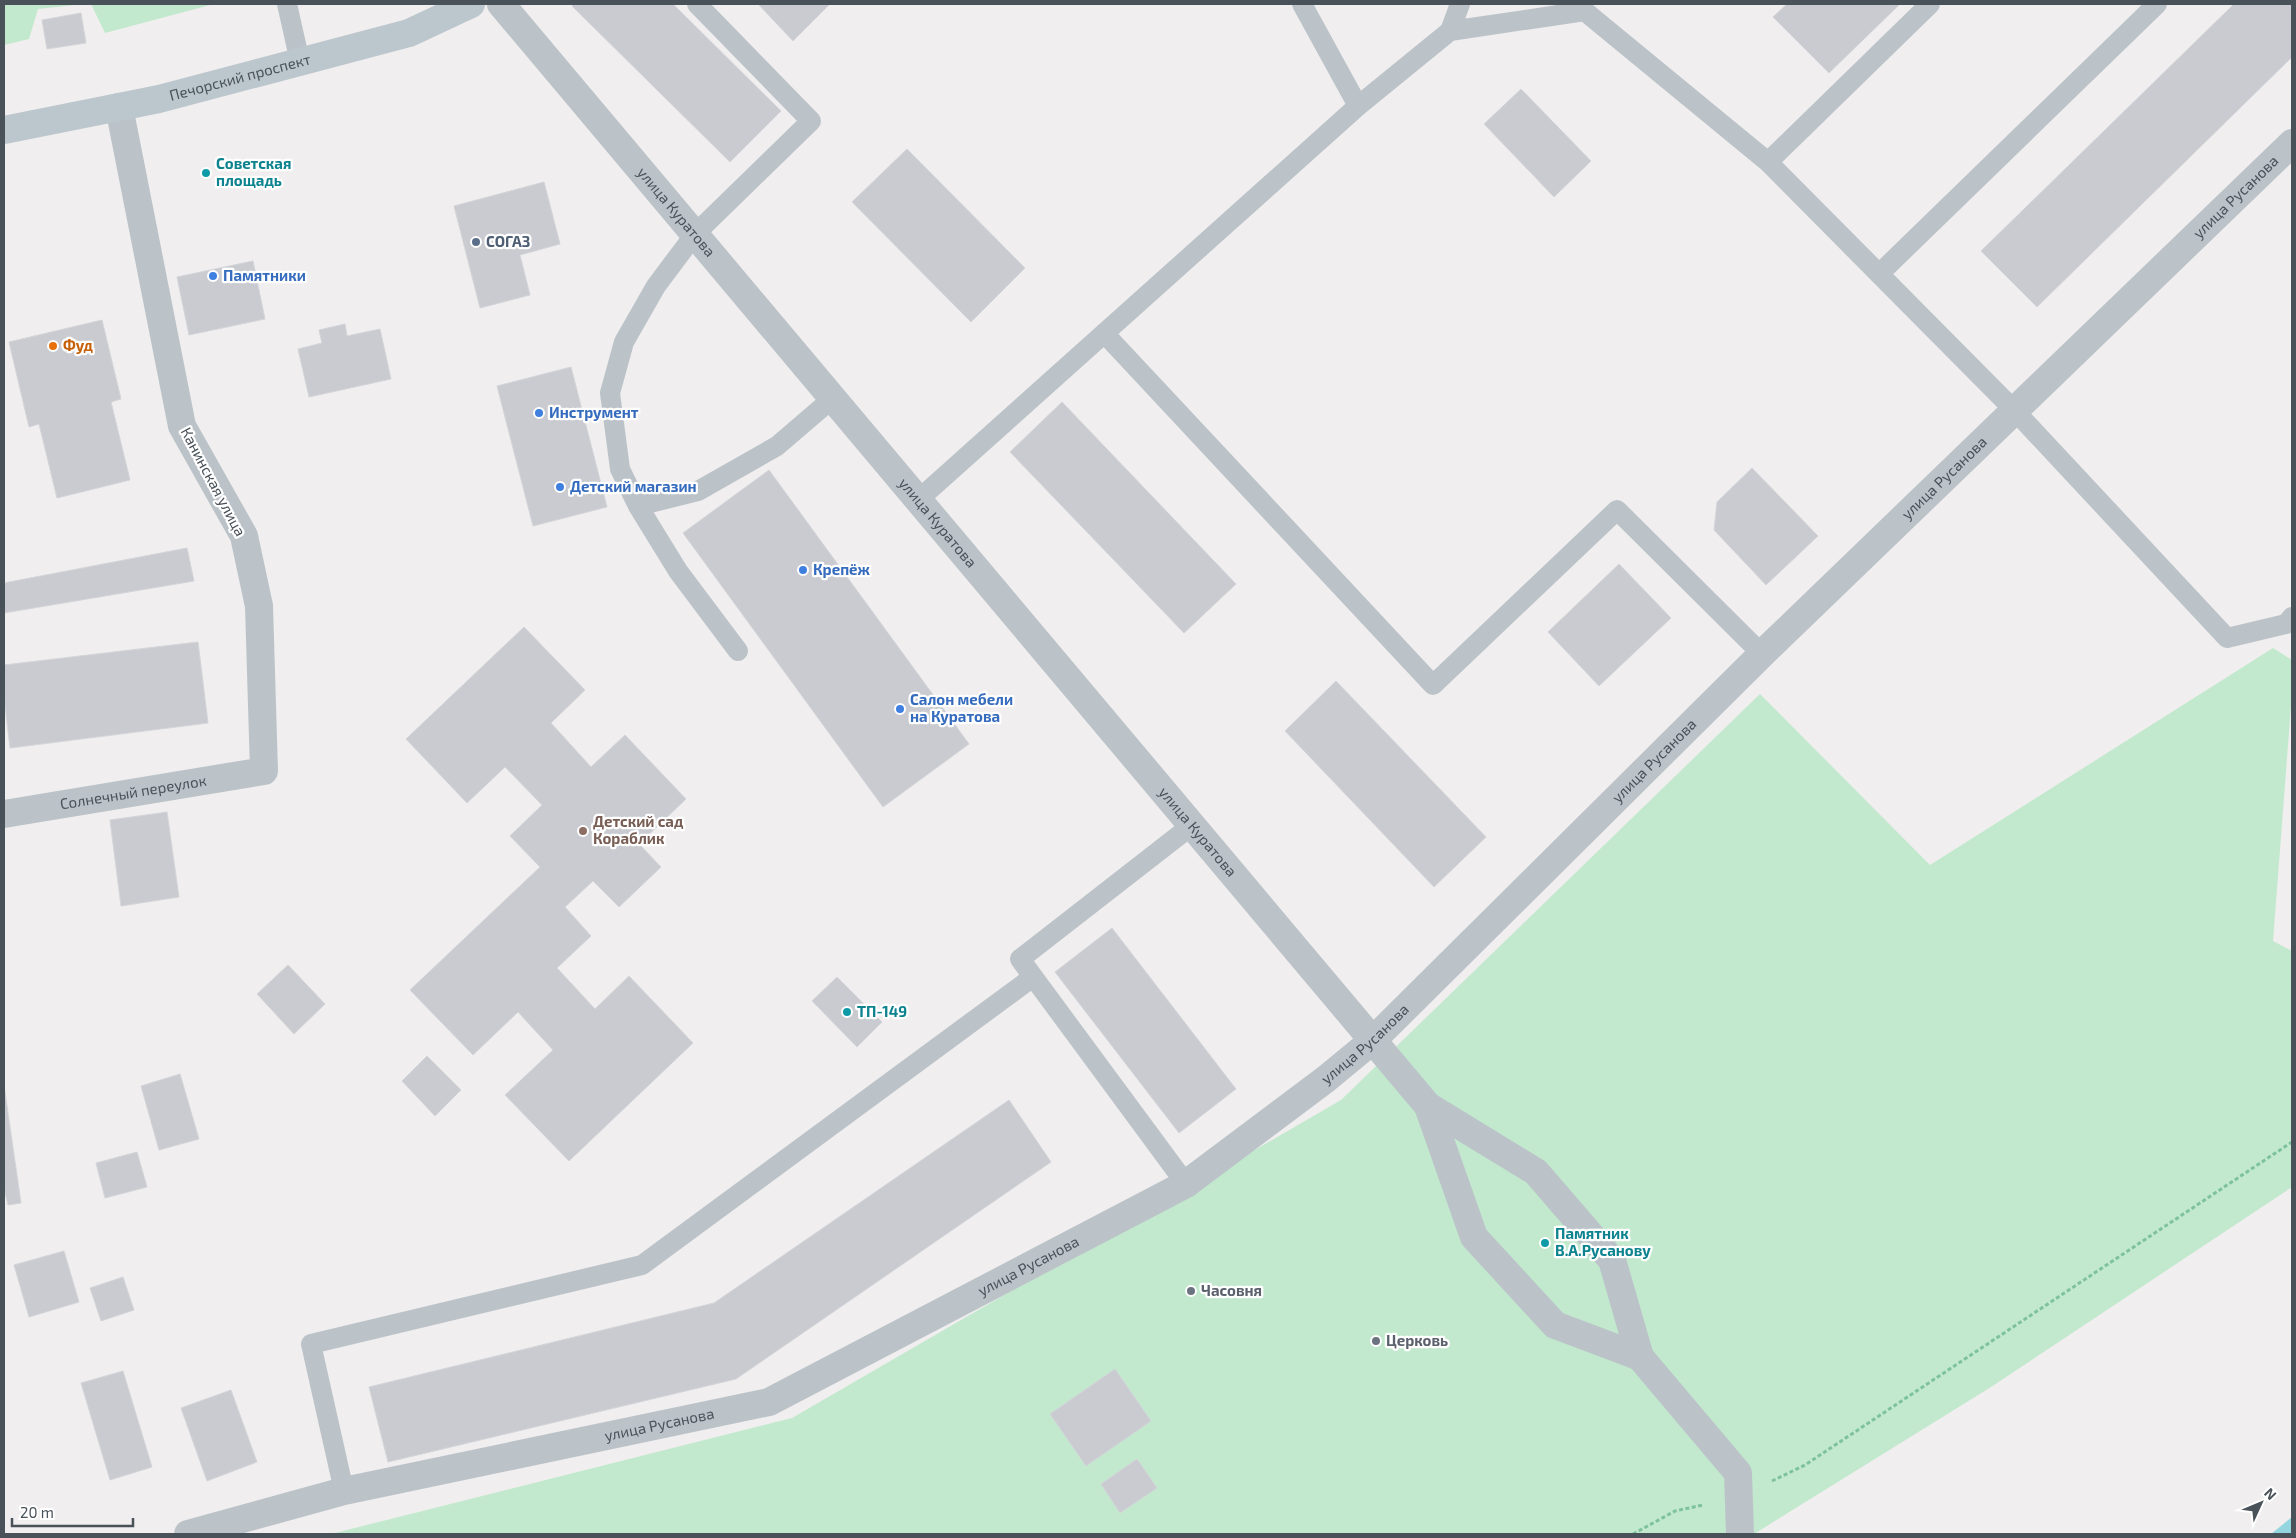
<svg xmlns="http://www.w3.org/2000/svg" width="2296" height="1538" font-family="'Exo 2',sans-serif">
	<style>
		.green { fill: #c2e9ce }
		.water { fill: #94d6e0 }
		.building { fill: #c9cbd0; stroke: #d3d5d9 }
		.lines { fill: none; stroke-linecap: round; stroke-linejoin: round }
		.path { stroke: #7ec29c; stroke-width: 3; stroke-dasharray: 4 2.5; stroke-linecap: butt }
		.service { stroke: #bbc3c9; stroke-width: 20 }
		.minor { stroke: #bbc3c9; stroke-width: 28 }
		.secondary { stroke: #bcc6cd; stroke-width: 28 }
		.culture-dot { fill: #0f9aa8; stroke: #fff; stroke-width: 2 }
		.service-dot { fill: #5c6f8a; stroke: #fff; stroke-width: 2 }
		.shop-dot { fill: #3f7fe0; stroke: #fff; stroke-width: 2 }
		.food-dot { fill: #e8710a; stroke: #fff; stroke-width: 2 }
		.education-dot { fill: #8d6e63; stroke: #fff; stroke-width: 2 }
		.worship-dot { fill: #6b7280; stroke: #fff; stroke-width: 2 }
		.labels { text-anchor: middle; stroke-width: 4.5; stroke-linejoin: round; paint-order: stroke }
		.street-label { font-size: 15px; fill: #495259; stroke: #fff }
		.culture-label { font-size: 15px; font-weight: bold; fill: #0d838f; stroke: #fff; text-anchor: start }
		.service-label { font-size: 15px; font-weight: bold; fill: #4e5e75; stroke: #fff; text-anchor: start }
		.shop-label { font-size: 15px; font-weight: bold; fill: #366cbe; stroke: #fff; text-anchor: start }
		.food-label { font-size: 15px; font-weight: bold; fill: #c56008; stroke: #fff; text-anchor: start }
		.education-label { font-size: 15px; font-weight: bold; fill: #785e54; stroke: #fff; text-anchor: start }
		.worship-label { font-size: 15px; font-weight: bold; fill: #5b616d; stroke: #fff; text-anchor: start }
	</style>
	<rect width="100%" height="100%" fill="#f0eeee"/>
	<path class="green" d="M4 4H84L38 9 29 39 4 45Z
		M91 4H214L105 33Z
		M2273 648 2292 660V693L2273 941 2292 951V1187L1991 1387 1754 1534H331L792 1418 1341 1100 1760 694 1930 865Z"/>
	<path class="water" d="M2292 1517V1534H2271Z"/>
	<path class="building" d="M574 4H673L781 111 730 162 572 6Z
		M758 4H830L793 41Z
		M1787 4H1900L1829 73 1773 17Z
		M2234 4H2292V57L2037 307 1981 251Z
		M81 13 86 43 47 49 42 20Z
		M1521 89 1591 161 1554 197 1484 124Z
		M907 149 1025 268 971 322 852 202Z
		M544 182 560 244 520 255 530 295 480 308 454 206Z
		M253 261 265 319 189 335 177 277Z
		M102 320 121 399 111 402 130 480 57 498 39 424 29 427 9 342Z
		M345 324 347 336 380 329 391 379 309 397 298 349 322 343 319 330Z
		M571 367 607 507 533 526 497 386Z
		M1062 402 1236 584 1184 633 1010 452Z
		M1752 468 1818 536 1766 585 1714 530 1717 502Z
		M769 470 969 744 883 807 683 533Z
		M187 548 194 581 4 613V583Z
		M1619 564 1671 618 1599 686 1548 632Z
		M524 627 585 690 551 723 591 767 625 735 686 799 639 844 661 867 619 907 593 881 565 907 591 936 557 968 595 1009 629 976 693 1043 569 1161 505 1095 553 1050 518 1012 473 1055 410 990 540 867 510 836 542 805 505 767 467 803 406 739Z
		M198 642 208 723 10 748 4 697V665Z
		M1336 681 1486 837 1434 887 1285 731Z
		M167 812 179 897 121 906 110 820Z
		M1112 928 1236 1089 1179 1133 1055 972Z
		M288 965 325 1004 294 1034 257 994Z
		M837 977 882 1022 857 1047 812 1001Z
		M427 1056 461 1090 435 1116 402 1081Z
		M180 1074 199 1139 159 1150 141 1086Z
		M4 1085 21 1203 8 1205 4 1188Z
		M1009 1100 1051 1162 736 1379 388 1462 369 1387 714 1303Z
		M137 1152 147 1187 105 1198 96 1163Z
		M64 1251 79 1302 29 1317 14 1265Z
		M123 1277 134 1310 101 1321 90 1288Z
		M1115 1369 1151 1421 1086 1466 1050 1414Z
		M123 1371 152 1467 110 1480 81 1383Z
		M231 1390 257 1462 207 1481 181 1408Z
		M1137 1459 1157 1488 1120 1513 1101 1484Z"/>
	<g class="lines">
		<path class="path" d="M1772 1481 1805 1465 2292 1142
			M1633 1534 1675 1511 1703 1505"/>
		<path class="service" d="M287 4 300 62
			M697 4 811 121 695 234 656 286 624 342 610 393 620 469 638 506 678 571 738 651
			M1576 4 1768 162 2015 411 2227 638 2286 624 2292 617
			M1450 31 1460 4
			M1358 106 1450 31 1585 11
			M1768 162 1930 4
			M1879 274 2157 4
			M1104 333 1433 685 1617 510 1762 654
			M918 500 1358 106 1302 4
			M638 506 698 491 777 446 833 398
			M1186 1184 1020 959 1191 826
			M344 1491 311 1344 642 1265 1033 977"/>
		<g class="minor">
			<path id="s1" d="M501 4 1428 1106 1536 1172 1612 1260 1640 1357 1738 1473 1740 1534"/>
			<path id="s2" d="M4 814 264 771 259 606 244 536 182 426 119 107"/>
			<path d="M1428 1106 1474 1237 1555 1325 1640 1357"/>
			<path id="s3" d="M188 1534 344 1491 769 1402 1186 1184 1326 1079 1372 1041 1762 654 2292 143"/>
		</g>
		<path class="secondary" id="s4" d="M4 130 159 99 409 33 471 4"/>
	</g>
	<g class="culture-dot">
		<circle cx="206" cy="173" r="5"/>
		<circle cx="847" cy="1012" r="5"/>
		<circle cx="1545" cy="1243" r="5"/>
	</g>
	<circle class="service-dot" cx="476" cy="242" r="5"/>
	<g class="shop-dot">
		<circle cx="213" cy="276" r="5"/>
		<circle cx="539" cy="413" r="5"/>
		<circle cx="560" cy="487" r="5"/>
		<circle cx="803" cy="570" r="5"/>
		<circle cx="900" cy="709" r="5"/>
	</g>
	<circle class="food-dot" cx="53" cy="346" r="5"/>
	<circle class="education-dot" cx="583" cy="831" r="5"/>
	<g class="worship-dot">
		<circle cx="1191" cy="1291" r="5"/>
		<circle cx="1376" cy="1341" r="5"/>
	</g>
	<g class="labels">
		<g class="street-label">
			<text dy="5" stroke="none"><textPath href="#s4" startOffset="242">Печорский проспект</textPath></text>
			<text dy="5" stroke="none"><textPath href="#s3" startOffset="2509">улица Русанова</textPath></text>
			<text dy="5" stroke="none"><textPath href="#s1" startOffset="272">улица Куратова</textPath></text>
			<text dy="5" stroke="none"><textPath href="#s3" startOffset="2104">улица Русанова</textPath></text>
			<text transform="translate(213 482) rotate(62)" y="5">Канинская улица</text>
			<text dy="5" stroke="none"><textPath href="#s1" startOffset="678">улица Куратова</textPath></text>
			<text dy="5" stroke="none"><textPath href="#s3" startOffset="1699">улица Русанова</textPath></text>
			<text dy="5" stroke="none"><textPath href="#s2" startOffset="131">Солнечный переулок</textPath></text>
			<text dy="5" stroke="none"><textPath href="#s1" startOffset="1082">улица Куратова</textPath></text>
			<text dy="5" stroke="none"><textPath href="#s3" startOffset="1294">улица Русанова</textPath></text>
			<text dy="5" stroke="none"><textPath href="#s3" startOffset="889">улица Русанова</textPath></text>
			<text dy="5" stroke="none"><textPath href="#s3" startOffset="484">улица Русанова</textPath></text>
		</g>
		<g class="culture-label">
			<text x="216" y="169">Советская<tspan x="216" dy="17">площадь</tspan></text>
			<text x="857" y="1017">ТП-149</text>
			<text x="1555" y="1239">Памятник<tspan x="1555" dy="17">В.А.Русанову</tspan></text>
		</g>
		<g class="service-label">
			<text x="486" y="247">СОГАЗ</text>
		</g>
		<g class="shop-label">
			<text x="223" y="281">Памятники</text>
			<text x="549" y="418">Инструмент</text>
			<text x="570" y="492">Детский магазин</text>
			<text x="813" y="575">Крепёж</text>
			<text x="910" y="705">Салон мебели<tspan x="910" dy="17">на Куратова</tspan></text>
		</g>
		<g class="food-label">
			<text x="63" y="351">Фуд</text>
		</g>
		<g class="education-label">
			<text x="593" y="827">Детский сад<tspan x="593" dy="17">Кораблик</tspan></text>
		</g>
		<g class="worship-label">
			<text x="1201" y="1296">Часовня</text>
			<text x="1386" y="1346">Церковь</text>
		</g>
	</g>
	<rect width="2296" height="1538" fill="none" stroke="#495259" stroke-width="10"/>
	<g transform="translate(2261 1503) rotate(46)" stroke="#ffffff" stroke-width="4" paint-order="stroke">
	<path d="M0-4L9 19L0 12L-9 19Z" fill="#495259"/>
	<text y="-8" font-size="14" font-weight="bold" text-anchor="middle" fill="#495259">N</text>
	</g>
	<path d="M12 1518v8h121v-8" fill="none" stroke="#495259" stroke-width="2.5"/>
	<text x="20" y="1518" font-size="15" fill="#495259" stroke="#ffffff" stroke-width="4" paint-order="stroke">20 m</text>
</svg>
